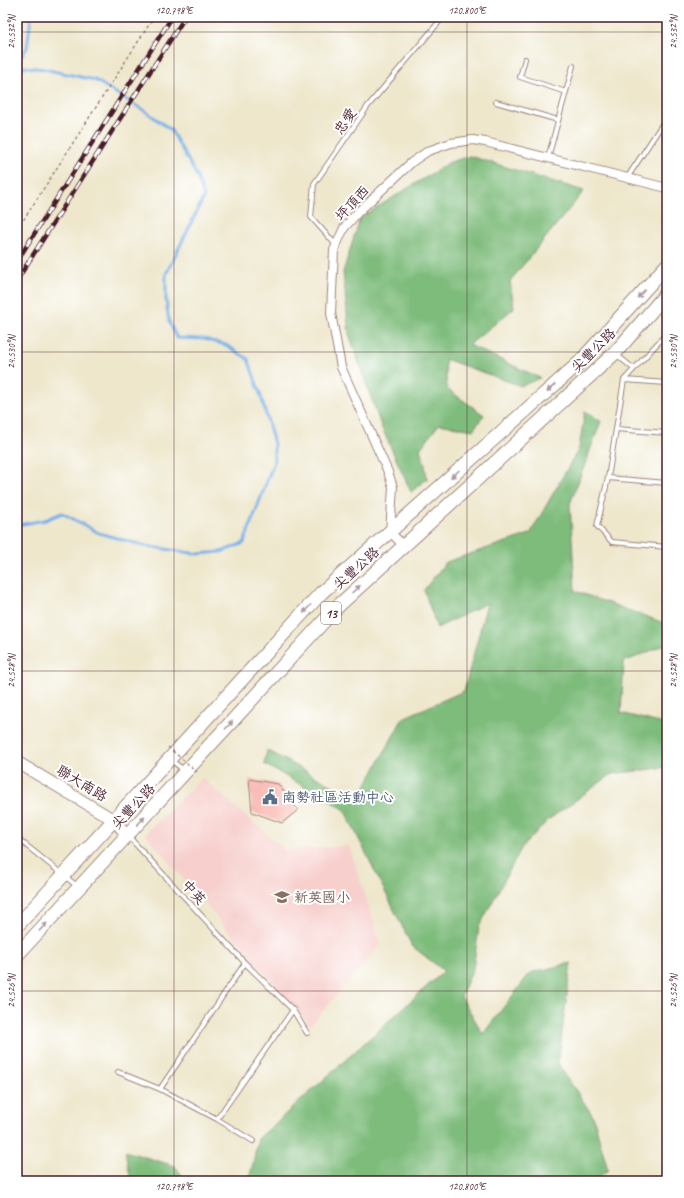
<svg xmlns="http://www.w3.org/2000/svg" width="684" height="1198" font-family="Caveat,'LXGW WenKai TC',sans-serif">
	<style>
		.built { fill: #f7d0cd }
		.forest { fill: #7ebc7b; stroke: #646e53 }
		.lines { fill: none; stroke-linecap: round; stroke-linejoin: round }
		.stream { stroke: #78afe7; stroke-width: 3 }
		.building { fill: #f8aea6 }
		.lane-casing { stroke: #9c837c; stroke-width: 6 }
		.street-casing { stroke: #9c837c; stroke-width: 10 }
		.secondary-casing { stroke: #9c837c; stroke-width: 13 }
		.primary-casing { stroke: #9c837c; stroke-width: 15 }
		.path { stroke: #9c837c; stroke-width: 1.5; stroke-dasharray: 3 3; stroke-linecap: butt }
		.lane { stroke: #fff; stroke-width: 4 }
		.street { stroke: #fff; stroke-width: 8 }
		.secondary { stroke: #fff; stroke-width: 11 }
		.primary { stroke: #fff; stroke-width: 13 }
		.rail-casing { stroke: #4a1f2b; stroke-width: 4.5 }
		.rail { stroke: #fff; stroke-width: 3; stroke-dasharray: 9; stroke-linecap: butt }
		.path-bridge { stroke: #9c837c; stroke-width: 1.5; stroke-dasharray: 3 3; stroke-linecap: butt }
		.oneway { fill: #ae9aa0 }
		.ticks { fill: none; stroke: #4a1f2b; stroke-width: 1; stroke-opacity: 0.45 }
		.labels { text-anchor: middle; stroke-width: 4; stroke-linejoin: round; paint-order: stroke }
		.shield { fill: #fff; stroke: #80626b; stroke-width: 1 }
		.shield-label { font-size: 13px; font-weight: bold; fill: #4a1f2b }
		.street-label { font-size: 14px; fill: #4a1f2b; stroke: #fff }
		.service-label { font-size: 14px; fill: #4e5e75; stroke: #fff; text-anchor: start }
		.education-label { font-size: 14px; fill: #785e54; stroke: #fff; text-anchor: start }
		.neatline { fill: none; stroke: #4a1f2b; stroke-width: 1.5 }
		.ticks-label { font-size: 10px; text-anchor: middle; fill: #4a1f2b }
	</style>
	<rect width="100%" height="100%" fill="#fff"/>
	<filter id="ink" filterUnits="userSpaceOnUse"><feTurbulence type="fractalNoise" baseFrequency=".025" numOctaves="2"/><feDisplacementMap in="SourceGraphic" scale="8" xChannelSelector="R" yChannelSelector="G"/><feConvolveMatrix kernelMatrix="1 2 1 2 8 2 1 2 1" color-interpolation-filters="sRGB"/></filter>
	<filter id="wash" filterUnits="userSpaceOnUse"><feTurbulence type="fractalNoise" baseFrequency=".012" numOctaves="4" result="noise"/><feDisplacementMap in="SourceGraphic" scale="16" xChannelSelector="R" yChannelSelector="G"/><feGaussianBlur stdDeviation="0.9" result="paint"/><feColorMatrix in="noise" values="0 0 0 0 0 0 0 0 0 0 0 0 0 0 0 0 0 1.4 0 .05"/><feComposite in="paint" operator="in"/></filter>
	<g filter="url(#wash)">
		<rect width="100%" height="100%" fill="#eee7cc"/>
		<path class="built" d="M202 778 285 850 349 846 381 944 310 1026 145 834Z"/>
		<path class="forest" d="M470 156 584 191 510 281 514 308 469 345 540 378 521 386 445 359 447 389 484 415 473 430 439 424 420 449 425 465 427 479 411 492 381 426 349 334 343 272 360 218 450 162Z
			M585 411 601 421 570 504 575 591 667 624V644L624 662 621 713 667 725V767L612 774 548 820 522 847 479 927 473 969 461 996 483 1034 530 973 571 963 558 1064 593 1116 608 1170 593 1181H249L258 1139 444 971 412 946 344 809 264 764 267 750 358 800 403 718 464 691 487 603 437 628 424 590 446 562 530 534 579 448Z
			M125 1151 175 1166 186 1181H131Z"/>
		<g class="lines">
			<path class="stream" d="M17 63 27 48 31 17
				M17 66 44 69 95 80 148 113 171 130 197 176 204 197 166 274V300L169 322 177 338 204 339 226 345 248 359 261 396 274 444V462L244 543 221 552 198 554 145 546 99 533 62 513 45 520 17 525"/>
		</g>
		<g id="blocks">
			<path class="building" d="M249 779 278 784 298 810 282 823 252 812Z"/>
		</g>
	</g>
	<g filter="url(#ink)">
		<use href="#blocks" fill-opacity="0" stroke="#9c837c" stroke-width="1"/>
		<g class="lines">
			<g class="lane-casing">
				<path id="lane" d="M660 17 667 22
					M525 59 520 77 566 92
					M496 102 558 120
					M548 158 573 66
					M627 178 665 120
					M336 245 311 217 314 184 368 106 439 22V17
					M667 333 624 380 608 478 597 526 612 542 667 547
					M617 355 634 369
					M624 380 667 383
					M616 429 667 433
					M608 478 667 483
					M172 761 184 770
					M129 837 245 963 293 1010 307 1033
					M17 838 77 886
					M118 1072 160 1089 217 1119 253 1141
					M160 1089 245 963
					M217 1119 293 1010"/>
			</g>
			<g class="street-casing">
				<path id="street" d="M404 546 390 532 393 487 388 472 341 367 331 313 334 250 344 228 358 212 412 162 428 151 451 143 473 140 485 142 667 188"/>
			</g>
			<g class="secondary-casing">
				<path id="secondary" d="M17 762 114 820 127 835"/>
			</g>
			<g class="primary-casing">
				<path id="primary" d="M17 926 321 593 579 363 667 265
					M17 955 336 608 615 353 667 293"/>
			</g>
			<path class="path" d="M17 230 154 17"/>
			<use href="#lane" class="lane"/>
			<use href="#street" class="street"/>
			<use href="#secondary" class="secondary"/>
			<use href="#primary" class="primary"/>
			<g class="rail-casing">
				<path id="rail" d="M17 261 172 17
					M17 280 185 17"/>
			</g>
			<use href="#rail" class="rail"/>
			<path class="path-bridge" d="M168 747 197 772"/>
		</g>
		<defs><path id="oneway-solid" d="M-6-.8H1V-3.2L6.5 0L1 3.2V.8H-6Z"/></defs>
		<g class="oneway">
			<use href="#oneway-solid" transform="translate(641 294) rotate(132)"/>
			<use href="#oneway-solid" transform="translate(551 388) rotate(138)"/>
			<use href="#oneway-solid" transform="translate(455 474) rotate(138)"/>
			<use href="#oneway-solid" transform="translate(356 589) rotate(-42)"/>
			<use href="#oneway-solid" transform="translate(307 609) rotate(132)"/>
			<use href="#oneway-solid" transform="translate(229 725) rotate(-48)"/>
			<use href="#oneway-solid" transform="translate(141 821) rotate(-47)"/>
			<use href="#oneway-solid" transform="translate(43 927) rotate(-47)"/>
		</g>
	</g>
	<path class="ticks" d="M174 17V1181M467 17V1181M17 32H667M17 352H667M17 671H667M17 991H667"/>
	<defs>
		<g id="civic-bare" transform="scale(1.2)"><path d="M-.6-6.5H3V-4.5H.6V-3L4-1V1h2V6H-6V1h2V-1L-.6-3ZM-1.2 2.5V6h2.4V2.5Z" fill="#5c6f8a" stroke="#fff" stroke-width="2.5" paint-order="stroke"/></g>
		<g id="school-bare" transform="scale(1.2)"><path d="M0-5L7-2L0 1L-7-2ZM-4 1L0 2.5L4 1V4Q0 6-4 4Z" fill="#8d6e63" stroke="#fff" stroke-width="2.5" paint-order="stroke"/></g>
	</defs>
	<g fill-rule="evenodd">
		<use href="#civic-bare" x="270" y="797"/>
		<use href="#school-bare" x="282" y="897"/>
	</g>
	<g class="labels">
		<rect class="shield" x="321" y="602" width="20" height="22" rx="3"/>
		<g class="shield-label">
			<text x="331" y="618">13</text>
		</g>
		<g class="street-label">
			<text transform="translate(345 121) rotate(-56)" y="5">忠愛</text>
			<text transform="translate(352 203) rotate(-47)" y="5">坪頂西</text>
			<text transform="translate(593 350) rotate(-45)" y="5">尖豐公路</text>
			<text transform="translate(356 568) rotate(-42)" y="5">尖豐公路</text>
			<text transform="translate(82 783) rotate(31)" y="5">聯大南路</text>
			<text transform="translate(133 806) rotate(-47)" y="5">尖豐公路</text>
			<text transform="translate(194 892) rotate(48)" y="5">中英</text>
		</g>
		<g class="service-label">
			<text x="282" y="802">南勢社區活動中心</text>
		</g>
		<g class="education-label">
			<text x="294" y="902">新英國小</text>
		</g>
	</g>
	<rect width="684" height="1198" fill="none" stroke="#fff" stroke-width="44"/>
	<rect x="22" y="22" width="640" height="1154" class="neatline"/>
	<g class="ticks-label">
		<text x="174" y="14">120.798°E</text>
		<text x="467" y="14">120.800°E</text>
		<text transform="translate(11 32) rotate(-90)" y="4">24.532°N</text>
		<text transform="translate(673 32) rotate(-90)" y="4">24.532°N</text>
		<text transform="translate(11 352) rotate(-90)" y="4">24.530°N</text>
		<text transform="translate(673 352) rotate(-90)" y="4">24.530°N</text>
		<text transform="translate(11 671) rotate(-90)" y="4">24.528°N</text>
		<text transform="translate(673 671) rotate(-90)" y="4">24.528°N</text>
		<text transform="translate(11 991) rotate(-90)" y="4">24.526°N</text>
		<text transform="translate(673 991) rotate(-90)" y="4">24.526°N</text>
		<text x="174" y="1190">120.798°E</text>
		<text x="467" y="1190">120.800°E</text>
	</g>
</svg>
